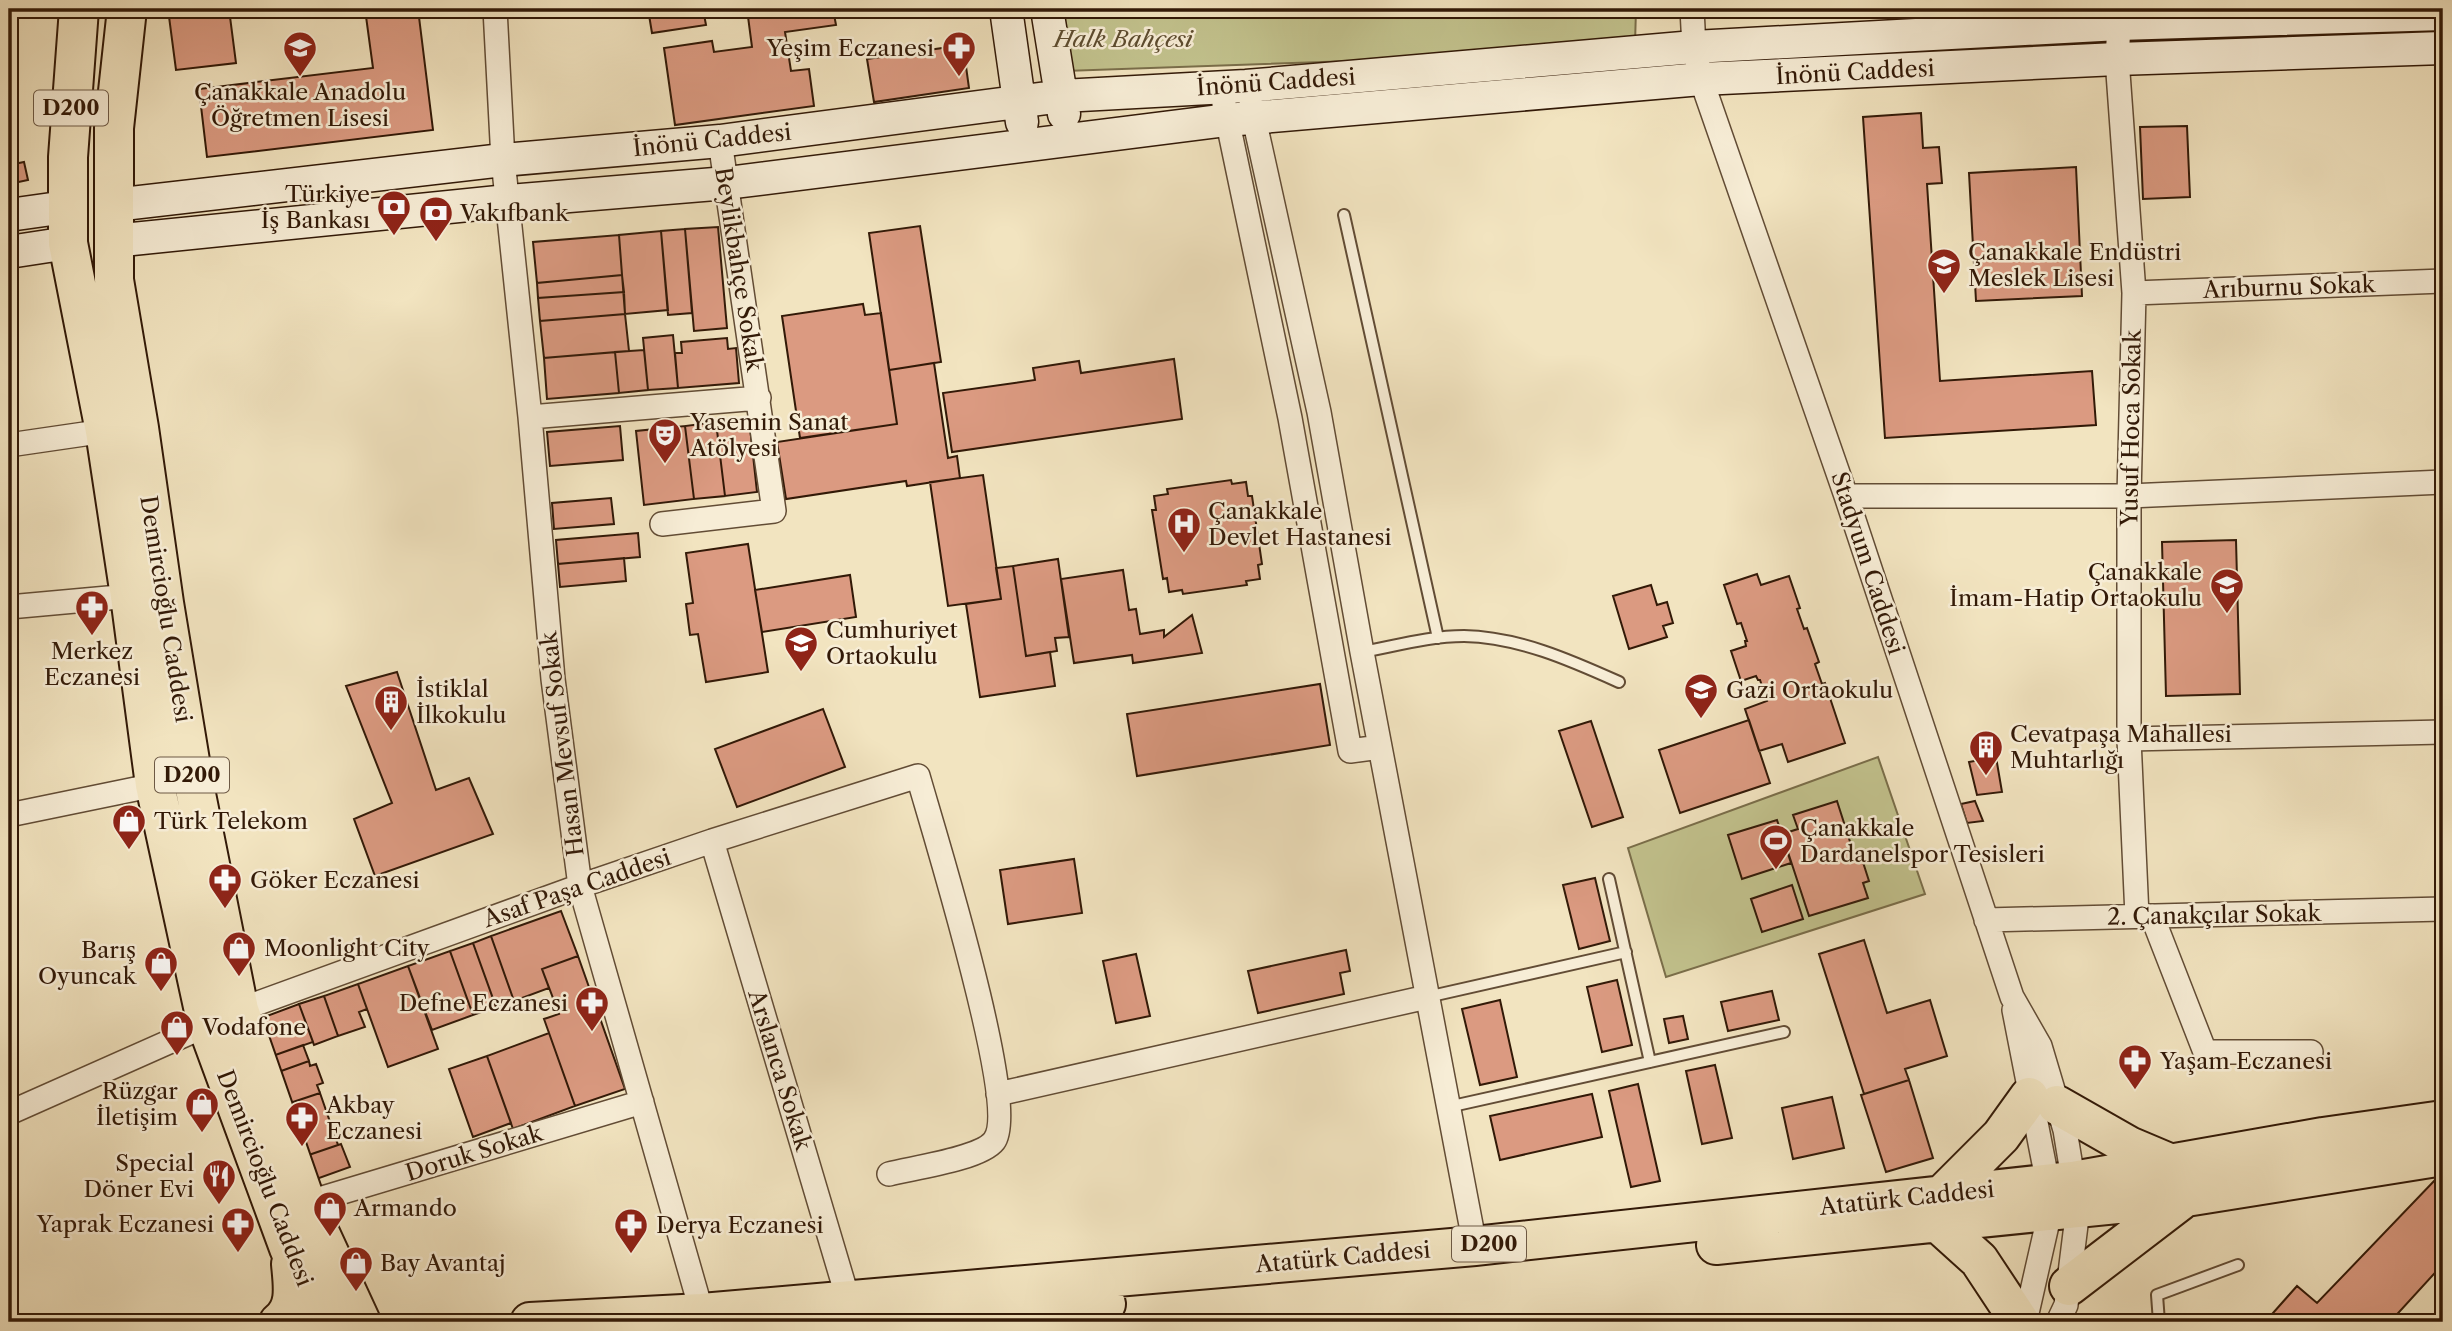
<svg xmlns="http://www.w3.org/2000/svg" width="2452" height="1331" font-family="'Libre Caslon Text',serif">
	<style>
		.green { fill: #c2c28d; stroke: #7a6e4a; stroke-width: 2 }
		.building { fill: #db9a81; stroke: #321907; stroke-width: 2 }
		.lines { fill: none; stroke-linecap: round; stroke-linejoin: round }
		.lane-casing { stroke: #624c35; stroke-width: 14 }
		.street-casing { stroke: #624c35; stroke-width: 26 }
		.secondary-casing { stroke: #321907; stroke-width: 35 }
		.highway-casing { stroke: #321907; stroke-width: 42 }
		.lane { stroke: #f7edd6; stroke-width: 10 }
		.street { stroke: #f7edd6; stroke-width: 23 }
		.secondary { stroke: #f7edd6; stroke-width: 32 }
		.highway { stroke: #f2e4c0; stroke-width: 38 }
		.labels { text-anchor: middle; stroke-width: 5; stroke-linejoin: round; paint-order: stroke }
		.shield { fill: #f7edd6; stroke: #6d5945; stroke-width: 2 }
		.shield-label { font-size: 21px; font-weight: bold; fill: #321907 }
		.park-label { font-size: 23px; font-style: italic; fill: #5d4c2f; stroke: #f7edd6 }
		.poi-label { font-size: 23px; fill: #321907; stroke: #f7edd6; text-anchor: start }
		.street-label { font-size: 23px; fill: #321907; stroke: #f7edd6 }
	</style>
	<rect width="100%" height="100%" fill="#f2e4c0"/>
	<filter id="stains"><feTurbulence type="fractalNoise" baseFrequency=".00286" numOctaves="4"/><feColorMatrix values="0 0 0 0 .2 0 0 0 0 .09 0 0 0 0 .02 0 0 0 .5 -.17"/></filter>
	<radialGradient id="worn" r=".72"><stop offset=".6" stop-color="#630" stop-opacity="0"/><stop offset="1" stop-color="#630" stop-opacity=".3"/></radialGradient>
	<path class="green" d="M1054 9H1636L1635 44 1352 61 1065 71Z
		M1878 757 1925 894 1666 977 1628 848Z"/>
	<path class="building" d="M168 9H229L236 63 176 70Z
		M365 9H418L433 130 207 157 199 89 373 68Z
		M648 9H703L706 25 652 33Z
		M747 9H833L836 25 785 32 791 71 809 69 814 106 675 125 664 48 712 41 714 52 752 47Z
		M963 45 969 88 874 102 867 59Z
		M1921 113 1923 148 1939 147 1942 183 1927 184 1940 381 2092 371 2096 425 1885 438 1863 117Z
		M2187 126 2190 197 2143 199 2140 127Z
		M24 162 28 180 9 184V165Z
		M2076 167 2082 296 1976 301 1969 173Z
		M920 226 941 362 889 370 869 233Z
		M718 227 727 328 694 331 685 229Z
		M685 229 692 313 668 315 661 231Z
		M661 231 668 310 625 314 619 235Z
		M619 235 622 275 537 283 533 242Z
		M622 275 624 292 538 298 537 283Z
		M624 292 625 314 540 321 538 298Z
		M863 304 865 315 881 313 897 424 800 438 782 316Z
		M625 314 629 351 544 358 540 321Z
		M673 335 678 388 648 390 643 338Z
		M727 338 728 349 736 348 739 383 678 388 675 353H682L681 342Z
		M644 350 648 390 619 393 615 352Z
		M615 352 619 393 547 399 544 358Z
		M1174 359 1182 419 952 452 943 393 1035 380 1033 368 1079 361 1081 373Z
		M934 363 948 458 957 456 960 478 907 486 906 481 786 499 777 442 897 424 889 370Z
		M749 418 757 492 725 496 716 422Z
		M716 422 725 496 694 499 685 426Z
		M620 426 623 460 550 466 547 432Z
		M685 426 694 499 644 505 636 431Z
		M983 475 1001 599 948 606 930 482Z
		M1231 480 1232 484 1246 482 1248 496H1252L1262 564 1258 565 1260 579 1246 581 1247 585 1183 594 1182 590 1169 592 1167 578 1163 579 1152 510H1156L1154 496 1168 494 1167 489Z
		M611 498 614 524 554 529 552 503Z
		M638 533 640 557 558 564 556 540Z
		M2236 540 2240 694 2166 696 2162 542Z
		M748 544 768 672 706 682 698 634 690 635 686 604 693 603 686 553Z
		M624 558 626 581 560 587 558 564Z
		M1058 559 1069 637 1055 638 1057 651 1026 656 1013 566Z
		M1013 566 1026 656 1050 652 1055 686 980 697 966 604 1001 599 996 568Z
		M1123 570 1129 610 1136 609 1140 634 1164 630V637L1192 615 1202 653 1133 663 1132 655 1074 663 1061 579Z
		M1757 574 1761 585 1789 576 1800 608 1797 609 1804 629 1807 628 1819 662 1815 664 1822 684 1825 683 1845 743 1788 762 1782 744 1759 751 1745 709 1767 701 1760 680H1758L1756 676 1741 681 1731 651 1746 646 1745 641H1747L1741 623 1737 624 1724 585Z
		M850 575 856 617 762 632 755 590Z
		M1651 585 1657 605 1667 602 1673 623 1663 626 1667 637 1629 649 1613 596Z
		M397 672 436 790 469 778 493 834 375 876 354 819 392 803 346 686Z
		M1320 684 1330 745 1137 776 1127 714Z
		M823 709 845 767 737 807 715 749Z
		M1749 720 1770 783 1680 813 1659 750Z
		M1591 721 1623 817 1592 827 1559 731Z
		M1996 757 2002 792 1977 795 1969 762Z
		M1837 801 1854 854 1860 853 1869 881 1863 883 1868 898 1809 916 1782 834 1798 829 1793 815Z
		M1975 801 1983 821 1967 823 1961 804Z
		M1777 820 1791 863 1742 879 1728 835Z
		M1074 859 1082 913 1008 924 1000 870Z
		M1595 878 1610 941 1579 949 1563 885Z
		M1792 885 1803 919 1762 932 1751 899Z
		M561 911 578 956 542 969 549 988 514 1001 491 936Z
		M491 936 514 1001 496 1007 473 943Z
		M1864 940 1887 1013 1930 1000 1947 1056 1905 1069 1909 1080 1864 1094 1819 954Z
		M473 943 496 1007 473 1015 450 951Z
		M1346 950 1350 971 1340 973 1344 994 1258 1013 1248 971Z
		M450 951 473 1015 432 1030 408 966Z
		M1136 954 1150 1016 1116 1023 1103 961Z
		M578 956 625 1089 575 1106 544 1019 559 1014 542 969Z
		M408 966 438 1049 388 1067 358 984Z
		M1617 980 1632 1045 1602 1052 1587 987Z
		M358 984 367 1009 359 1012 365 1027 338 1036 324 996Z
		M1772 991 1779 1020 1728 1031 1721 1002Z
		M324 996 338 1036 314 1045 299 1004Z
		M1500 1000 1517 1077 1480 1085 1462 1009Z
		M299 1004 313 1042 264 1059 251 1022Z
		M1683 1016 1688 1039 1669 1043 1664 1019Z
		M549 1033 575 1106 513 1129 487 1056Z
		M303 1045 309 1061 270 1075 264 1059Z
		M487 1056 511 1123 473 1137 449 1069Z
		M309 1061 310 1066 316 1064 323 1083 317 1085 320 1093 281 1106 270 1075Z
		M1715 1065 1732 1138 1702 1144 1686 1071Z
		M1909 1080 1933 1158 1886 1172 1861 1095Z
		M1638 1084 1660 1181 1631 1187 1609 1091Z
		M320 1093 338 1145 300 1158 281 1106Z
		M1592 1094 1602 1137 1500 1160 1490 1116Z
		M1832 1097 1844 1148 1793 1159 1782 1108Z
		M341 1144 350 1167 308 1182 300 1158Z
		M2443 1179V1264L2390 1322H2265L2297 1286 2317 1303 2435 1180Z"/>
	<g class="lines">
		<g class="lane-casing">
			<path id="lane" d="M1344 215 1438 638
				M1362 652C1395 646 1430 636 1464 636 1518 637 1570 660 1619 682
				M1609 879 1650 1062
				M1427 997 1626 952
				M1448 1107 1784 1032
				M2159 1322 2157 1295 2238 1265"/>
		</g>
		<g class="street-casing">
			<path id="street" d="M495 9 503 160 530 417 553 679 580 886 702 1313
				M1692 9 1694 47 1701 79 1846 496 2012 997 2040 1046 2065 1130 2078 1209 2066 1305 2058 1322
				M2120 9 2117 59 2134 293 2129 496V739L2137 916
				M1224 104 1290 418 1350 751 1380 747
				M1251 105 1319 412 1362 652 1475 1246
				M2134 293 2443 281
				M530 417 759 398
				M9 445 105 431
				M1846 496H2129L2443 482
				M662 524 774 511 720 141
				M9 607 130 596
				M2129 739 2443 732
				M9 815 155 785
				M712 841 848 1299
				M2152 916 2205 1052H2311
				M1986 920 2443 909
				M239 1010 580 886 712 841 918 776C933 829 1020 1107 994 1141 980 1159 912 1168 889 1174
				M2014 1010 2048 1184 2050 1212 2025 1322
				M998 1094 1427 997
				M9 1113 207 1025
				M306 1203 642 1102"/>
		</g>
		<g class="secondary-casing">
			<path id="secondary" d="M1006 9 1022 122
				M1047 9 1064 114
				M114 205 503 160 720 141 1062 96 1246 86 1694 47 2119 24 2443 14
				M9 215 66 207
				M113 241 508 201 727 183 1227 120 1701 79 2117 59 2443 48
				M9 252 68 243"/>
		</g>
		<g class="highway-casing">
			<path id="highway" d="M79 9 68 157V243L105 431 130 596 155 785 207 1025 289 1248 320 1322
				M127 9 114 128V280L139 428 164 603 193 779 239 1010 306 1203 361 1322
				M2057 1105 2129 1146 2174 1165
				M1943 1194 2001 1136 2029 1097
				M1939 1224 1979 1260 2020 1322
				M1716 1245 2186 1197 2443 1156
				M2069 1286 2184 1198
				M279 1322C297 1308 293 1286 291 1264
				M530 1322 702 1313 1475 1246 2073 1181 2323 1137 2443 1120
				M916 1322 1106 1304"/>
		</g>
		<use href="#lane" class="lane"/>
		<use href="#street" class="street"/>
		<use href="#secondary" class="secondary"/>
		<use href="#highway" class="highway"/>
	</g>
	<defs>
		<g id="school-pin" transform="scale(1.75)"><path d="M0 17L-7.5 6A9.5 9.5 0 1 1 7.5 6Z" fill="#8f2418" stroke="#f7edd6"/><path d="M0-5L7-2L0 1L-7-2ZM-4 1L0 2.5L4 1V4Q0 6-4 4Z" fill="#fff"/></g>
		<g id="pharmacy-pin" transform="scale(1.75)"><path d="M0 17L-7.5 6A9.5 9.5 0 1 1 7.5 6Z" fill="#8f2418" stroke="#f7edd6"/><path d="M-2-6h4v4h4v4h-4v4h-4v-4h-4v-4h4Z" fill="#fff"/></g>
		<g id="bank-pin" transform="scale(1.75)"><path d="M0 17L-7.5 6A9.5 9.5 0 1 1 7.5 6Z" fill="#8f2418" stroke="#f7edd6"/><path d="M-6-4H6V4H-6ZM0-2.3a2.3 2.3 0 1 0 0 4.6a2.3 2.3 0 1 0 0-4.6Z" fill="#fff"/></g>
		<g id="theatre-pin" transform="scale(1.75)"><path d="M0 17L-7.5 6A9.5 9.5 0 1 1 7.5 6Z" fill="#8f2418" stroke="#f7edd6"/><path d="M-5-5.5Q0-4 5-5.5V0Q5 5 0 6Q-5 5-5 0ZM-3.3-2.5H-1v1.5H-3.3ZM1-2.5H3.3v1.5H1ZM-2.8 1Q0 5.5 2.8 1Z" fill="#fff"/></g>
		<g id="hospital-pin" transform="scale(1.75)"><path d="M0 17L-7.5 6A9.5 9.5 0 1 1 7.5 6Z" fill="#8f2418" stroke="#f7edd6"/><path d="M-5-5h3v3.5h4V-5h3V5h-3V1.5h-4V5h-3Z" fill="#fff"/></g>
		<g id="building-pin" transform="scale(1.75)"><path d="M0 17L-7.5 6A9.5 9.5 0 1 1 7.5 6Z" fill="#8f2418" stroke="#f7edd6"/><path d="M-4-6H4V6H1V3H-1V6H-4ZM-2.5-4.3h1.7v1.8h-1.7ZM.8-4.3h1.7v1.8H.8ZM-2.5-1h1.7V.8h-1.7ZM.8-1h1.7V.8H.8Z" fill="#fff"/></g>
		<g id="shop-pin" transform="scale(1.75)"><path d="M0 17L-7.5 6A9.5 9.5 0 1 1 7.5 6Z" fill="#8f2418" stroke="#f7edd6"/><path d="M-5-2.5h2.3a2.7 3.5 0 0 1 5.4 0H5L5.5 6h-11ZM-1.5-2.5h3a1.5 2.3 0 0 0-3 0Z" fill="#fff"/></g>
		<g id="stadium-pin" transform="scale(1.75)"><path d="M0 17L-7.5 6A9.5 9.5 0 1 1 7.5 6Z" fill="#8f2418" stroke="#f7edd6"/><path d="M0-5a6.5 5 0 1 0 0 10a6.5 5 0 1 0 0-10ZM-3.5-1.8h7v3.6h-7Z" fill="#fff"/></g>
		<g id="restaurant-pin" transform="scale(1.75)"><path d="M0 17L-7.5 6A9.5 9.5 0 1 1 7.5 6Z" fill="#8f2418" stroke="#f7edd6"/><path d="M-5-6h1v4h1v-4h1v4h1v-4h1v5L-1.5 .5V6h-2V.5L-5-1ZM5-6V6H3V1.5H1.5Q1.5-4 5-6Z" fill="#fff"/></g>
	</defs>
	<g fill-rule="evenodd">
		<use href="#school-pin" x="300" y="48"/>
		<use href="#pharmacy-pin" x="959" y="48"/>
		<use href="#bank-pin" x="394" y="207"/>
		<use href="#bank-pin" x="436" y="213"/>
		<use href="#school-pin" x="1944" y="265"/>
		<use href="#theatre-pin" x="665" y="435"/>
		<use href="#hospital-pin" x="1184" y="524"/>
		<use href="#school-pin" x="2227" y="585"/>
		<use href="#pharmacy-pin" x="92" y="607"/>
		<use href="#school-pin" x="801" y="643"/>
		<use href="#school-pin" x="1701" y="690"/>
		<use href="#building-pin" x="391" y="702"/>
		<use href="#building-pin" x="1986" y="747"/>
		<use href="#shop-pin" x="129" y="821"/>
		<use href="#stadium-pin" x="1776" y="841"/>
		<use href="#pharmacy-pin" x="225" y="880"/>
		<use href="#shop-pin" x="239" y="948"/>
		<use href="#shop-pin" x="161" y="963"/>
		<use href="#pharmacy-pin" x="592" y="1003"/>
		<use href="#shop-pin" x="177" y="1027"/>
		<use href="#pharmacy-pin" x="2135" y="1061"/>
		<use href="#shop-pin" x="202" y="1104"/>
		<use href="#pharmacy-pin" x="302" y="1118"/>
		<use href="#restaurant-pin" x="219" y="1176"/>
		<use href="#shop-pin" x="330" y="1208"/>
		<use href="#pharmacy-pin" x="238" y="1224"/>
		<use href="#pharmacy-pin" x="631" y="1225"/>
		<use href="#shop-pin" x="356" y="1263"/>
	</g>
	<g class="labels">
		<g class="shield">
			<rect x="34" y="90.5" width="74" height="35" rx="5"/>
			<rect x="155" y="757.5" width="74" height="35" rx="5"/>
			<rect x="1452" y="1226.5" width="74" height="35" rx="5"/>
		</g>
		<g class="shield-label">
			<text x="71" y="115">D200</text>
			<text x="192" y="782">D200</text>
			<text x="1489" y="1251">D200</text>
		</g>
		<g class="park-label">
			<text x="1123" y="47">Halk Bahçesi</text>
		</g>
		<g class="poi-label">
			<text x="934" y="56" text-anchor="end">Yeşim Eczanesi</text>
			<text x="300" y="100" text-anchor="middle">Çanakkale Anadolu<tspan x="300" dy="26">Öğretmen Lisesi</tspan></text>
			<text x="370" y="202" text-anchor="end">Türkiye<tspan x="370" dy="26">İş Bankası</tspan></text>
			<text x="460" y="221">Vakıfbank</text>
			<text x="1968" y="260">Çanakkale Endüstri<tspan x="1968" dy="26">Meslek Lisesi</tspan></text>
			<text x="690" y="430">Yasemin Sanat<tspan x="690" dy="26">Atölyesi</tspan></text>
			<text x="1208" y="519">Çanakkale<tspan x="1208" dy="26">Devlet Hastanesi</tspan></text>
			<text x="2202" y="580" text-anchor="end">Çanakkale<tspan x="2202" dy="26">İmam-Hatip Ortaokulu</tspan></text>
			<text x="826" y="638">Cumhuriyet<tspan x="826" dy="26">Ortaokulu</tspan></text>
			<text x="92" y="659" text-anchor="middle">Merkez<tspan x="92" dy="26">Eczanesi</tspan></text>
			<text x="416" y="697">İstiklal<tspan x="416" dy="26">İlkokulu</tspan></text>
			<text x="1726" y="698">Gazi Ortaokulu</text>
			<text x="2010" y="742">Cevatpaşa Mahallesi<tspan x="2010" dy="26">Muhtarlığı</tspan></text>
			<text x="154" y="829">Türk Telekom</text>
			<text x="1800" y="836">Çanakkale<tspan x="1800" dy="26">Dardanelspor Tesisleri</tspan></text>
			<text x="250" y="888">Göker Eczanesi</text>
			<text x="264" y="956">Moonlight City</text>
			<text x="136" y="958" text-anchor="end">Barış<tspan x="136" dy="26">Oyuncak</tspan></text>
			<text x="568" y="1011" text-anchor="end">Defne Eczanesi</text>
			<text x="202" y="1035">Vodafone</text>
			<text x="2160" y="1069">Yaşam Eczanesi</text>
			<text x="178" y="1099" text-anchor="end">Rüzgar<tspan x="178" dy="26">İletişim</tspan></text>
			<text x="326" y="1113">Akbay<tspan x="326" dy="26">Eczanesi</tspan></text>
			<text x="194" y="1171" text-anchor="end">Special<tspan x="194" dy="26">Döner Evi</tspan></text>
			<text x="354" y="1216">Armando</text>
			<text x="214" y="1232" text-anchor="end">Yaprak Eczanesi</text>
			<text x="656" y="1233">Derya Eczanesi</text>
			<text x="380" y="1271">Bay Avantaj</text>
		</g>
		<g class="street-label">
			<text transform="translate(1855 72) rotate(-3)" y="8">İnönü Caddesi</text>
			<text transform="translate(1276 82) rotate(-4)" y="8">İnönü Caddesi</text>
			<text transform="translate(712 140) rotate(-6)" y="8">İnönü Caddesi</text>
			<text transform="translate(739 269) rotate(81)" y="8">Beylikbahçe Sokak</text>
			<text transform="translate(2289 287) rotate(-2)" y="8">Arıburnu Sokak</text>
			<text transform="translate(2131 428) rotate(-89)" y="8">Yusuf Hoca Sokak</text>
			<text transform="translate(1868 563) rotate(72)" y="8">Stadyum Caddesi</text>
			<text transform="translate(166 609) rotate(81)" y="8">Demircioğlu Caddesi</text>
			<text transform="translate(562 744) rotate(-97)" y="8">Hasan Mevsuf Sokak</text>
			<text transform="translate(577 888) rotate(-19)" y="8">Asaf Paşa Caddesi</text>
			<text transform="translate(2214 915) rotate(-1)" y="8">2. Çanakçılar Sokak</text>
			<text transform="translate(780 1070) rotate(73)" y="8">Arslanca Sokak</text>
			<text transform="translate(474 1153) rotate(-17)" y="8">Doruk Sokak</text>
			<text transform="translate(265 1178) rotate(69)" y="8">Demircioğlu Caddesi</text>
			<text transform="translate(1907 1198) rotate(-6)" y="8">Atatürk Caddesi</text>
			<text transform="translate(1343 1257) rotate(-5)" y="8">Atatürk Caddesi</text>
		</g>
	</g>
	<rect width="2452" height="1331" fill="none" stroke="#f2e4c0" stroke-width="35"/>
	<rect x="10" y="10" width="2431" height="1310" fill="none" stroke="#321907" stroke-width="3.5"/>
	<rect x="18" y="18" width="2417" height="1296" fill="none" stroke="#321907" stroke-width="2"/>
	<rect width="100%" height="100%" filter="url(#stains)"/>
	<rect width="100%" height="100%" fill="url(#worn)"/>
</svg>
